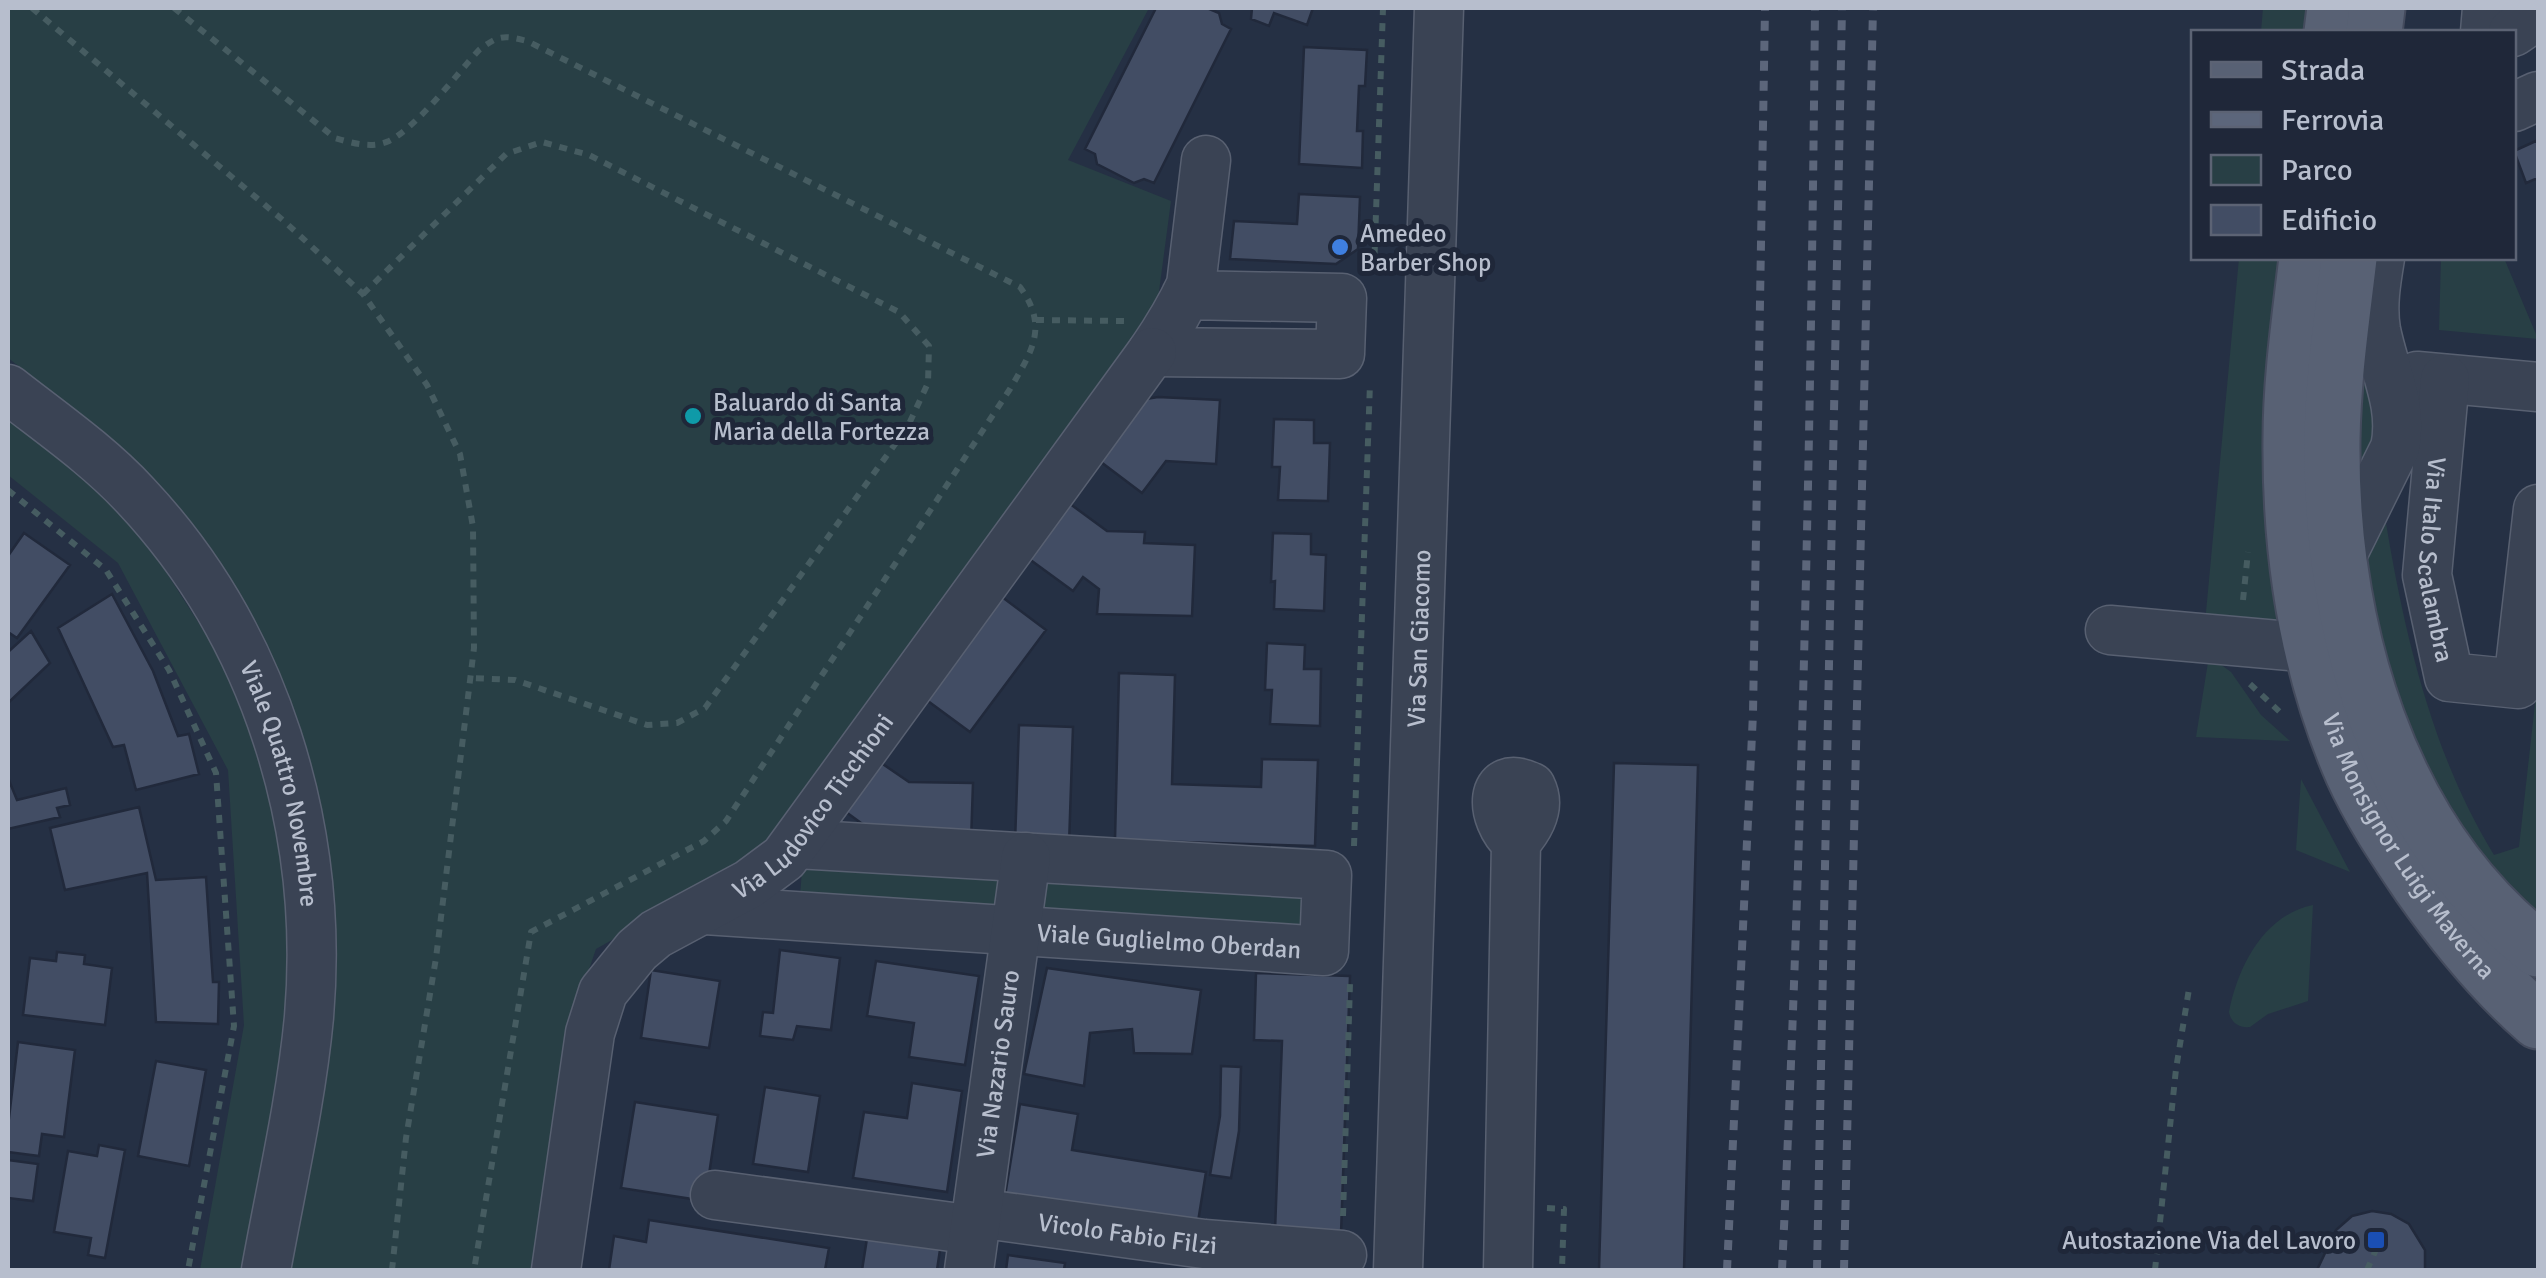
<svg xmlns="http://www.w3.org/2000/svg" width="2546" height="1278" font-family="Signika,sans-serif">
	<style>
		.green { fill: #283f45 }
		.building { fill: #424d64; stroke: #21293b; stroke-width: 2.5 }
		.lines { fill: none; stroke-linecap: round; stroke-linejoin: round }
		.minor-casing { stroke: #586071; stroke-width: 51 }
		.major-casing { stroke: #444b5d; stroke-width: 59 }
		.path { stroke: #465c61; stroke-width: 6; stroke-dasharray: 8 8; stroke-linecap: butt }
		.minor { stroke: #3a4354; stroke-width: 48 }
		.major { stroke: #586174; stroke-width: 55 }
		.rail { stroke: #5c667b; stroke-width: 8; stroke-dasharray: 10 10; stroke-linecap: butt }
		.shop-dot { fill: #3f7fe0; stroke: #1f2739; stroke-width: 4 }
		.culture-dot { fill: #0f9aa8; stroke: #1f2739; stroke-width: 4 }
		.transit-dot { fill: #1a4fb4; stroke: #1f2739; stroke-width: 4 }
		.labels { text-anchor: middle; stroke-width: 10; stroke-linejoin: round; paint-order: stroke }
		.poi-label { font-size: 25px; fill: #b7becd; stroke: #1f2739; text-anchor: start }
		.street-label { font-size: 25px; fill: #b7becd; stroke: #1f2739 }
	</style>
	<rect width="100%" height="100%" fill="#253044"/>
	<path class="green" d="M8 8H1149L1068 160 1171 201 1154 329 781 844 596 949 575 1010 535 1270H283L311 804 147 475 85 417 8 358Z
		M2263 8H2321L2319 32H2261Z
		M2239 258H2297L2284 619 2273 627 2205 623Z
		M2441 258H2504L2538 339 2439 330Z
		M2359 324 2383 417 2351 494Z
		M8 410 47 441 143 536 216 650 263 763 294 913 292 1051 255 1270H200L244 1025 228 770 118 563 8 475Z
		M2385 517C2404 633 2432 754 2494 855L2519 847 2538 677V927L2503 897 2396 726 2361 569Z
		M2209 656 2231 672 2261 715 2290 741 2196 737Z
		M2301 779 2350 872 2296 850Z
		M803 857 1006 868 1003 921 799 909Z
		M1041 866 1304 883 1301 939 1037 923Z
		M2313 905 2308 1001 2268 1014 2250 1027C2239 1028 2231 1023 2229 1012 2238 966 2264 915 2313 905Z"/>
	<path class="building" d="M1156 8H1207L1219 13 1222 24 1231 29 1154 183 1144 179 1134 183 1097 164 1095 154 1085 149Z
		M1252 8H1313L1307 25 1274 13 1269 26 1251 19Z
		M1304 47 1367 50 1365 86H1359L1357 131H1363L1362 168 1299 164Z
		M2538 140V178L2526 183 2514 151Z
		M1299 194 1360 197 1358 249 1336 264 1230 259 1234 221 1297 224Z
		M1158 397 1220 400 1216 464 1166 461 1142 493 1093 456 1146 399Z
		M1274 419 1314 420V443H1330L1328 501 1278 500 1280 467H1272Z
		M1062 498 1107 531 1145 532 1144 543 1195 545 1192 616 1097 614 1099 589 1083 577 1073 591 1021 553Z
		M24 533 70 565 17 638 8 632V556Z
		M1273 533 1311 534V554L1326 555 1324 611 1274 609 1275 581 1271 582Z
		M994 591 1046 630 970 732 917 693Z
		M112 594 153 671 178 736 189 734 199 774 136 790 124 745 113 747 58 628Z
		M31 631 50 663 8 703V652Z
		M1267 643 1305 645 1304 669H1321L1320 726 1270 724 1272 690H1265Z
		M1119 673 1175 675 1172 784 1261 787 1262 759 1318 760 1315 846 1115 840Z
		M1019 725 1073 727 1069 845 1015 843Z
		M871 756 909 782 973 783 971 842 883 839 835 804Z
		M1614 763 1698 765 1684 1270H1599Z
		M8 778 17 800 66 788 70 805 57 808 60 817 8 829Z
		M139 807 156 880 206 877 213 982H219L218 1024 156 1022 147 873 65 890 50 828Z
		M780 950 840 958 831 1030 797 1026 793 1040 760 1036 763 1012 773 1013Z
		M57 952 85 955 84 964 112 968 105 1025 23 1015 30 958 56 961Z
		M876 961 979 976 965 1065 909 1057 914 1023 867 1016Z
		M1047 968 1201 990 1192 1054 1134 1053 1132 1029 1090 1033 1084 1086 1024 1074Z
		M651 970 720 981 709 1048 641 1038Z
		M1256 973 1350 976 1341 1234 1275 1231 1282 1041 1254 1040Z
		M18 1042 75 1050 64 1137 42 1134 39 1156 8 1152V1126Z
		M156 1061 206 1070 189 1166 138 1156Z
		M1221 1066 1241 1067 1239 1131 1231 1178 1210 1175 1220 1116Z
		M912 1083 962 1091 947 1192 853 1178 864 1112 907 1118Z
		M765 1087 820 1096 808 1172 753 1164Z
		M635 1102 718 1115 705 1201 621 1188Z
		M1020 1104 1078 1114 1072 1150 1206 1172 1197 1228 1005 1196Z
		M99 1145 125 1150 105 1258 88 1255 91 1238 54 1232 68 1151 97 1156Z
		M8 1160 38 1164 33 1201 8 1198Z
		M2372 1211 2391 1214 2409 1224 2425 1250V1270H2317L2336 1230 2352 1216Z
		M649 1220 829 1248 825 1270H609L614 1236 646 1242Z
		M868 1232 941 1243 937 1270H862Z
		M1008 1255 1065 1263 1064 1270H1006Z"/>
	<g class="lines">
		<g class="minor-casing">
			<g id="minor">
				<path d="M2485 32 2487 8"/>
				<path d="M2513 32 2538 15"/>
				<path d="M2514 107 2538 96"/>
				<path d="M1186 295 1342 298 1340 354 1152 352C1167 330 1180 309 1191 285L1206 160"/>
				<path d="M2417 376 2538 387"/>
				<path id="s1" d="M2445 379 2427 575 2449 677 2518 684 2538 509"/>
				<path id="s2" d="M8 389C50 422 98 455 135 495 266 634 325 828 309 1017 301 1102 281 1187 266 1270"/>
				<path d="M2339 561 2395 448C2404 406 2384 371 2376 330 2372 306 2376 282 2380 258"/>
				<path d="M2110 630 2312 648"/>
				<path id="s3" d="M705 910 1324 951 1327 875 797 844"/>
				<path d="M715 1195 974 1230"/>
				<path id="s4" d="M977 1213 1204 1244 1342 1255"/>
				<path id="s5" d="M556 1270 590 1033 603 992 637 950 656 934 749 884 784 858 1152 352"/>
				<path id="s6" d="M969 1270 1026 857"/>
				<path id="s7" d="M1398 1270 1439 8"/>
				<path d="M1508 1270 1516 842C1530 826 1541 807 1531 787 1488 766 1489 818 1516 842"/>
			</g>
		</g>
		<g class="major-casing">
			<g id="major">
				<path d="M2332 32 2335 8"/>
				<path d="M2374 32 2377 8"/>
				<path id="s8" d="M2307 258C2300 318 2291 378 2291 439 2290 553 2307 668 2353 773 2371 813 2395 848 2419 884 2454 934 2492 981 2538 1021"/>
				<path d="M2349 258C2342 318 2333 378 2332 439 2330 625 2386 830 2538 949"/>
			</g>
		</g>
		<path class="path" d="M32 8 285 222 363 294 427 385 460 454 473 527 474 648 436 958 406 1138 392 1270
			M174 8 335 138C352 143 372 149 389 141 417 127 457 74 479 50 499 35 503 35 527 41L1020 287C1049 327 1032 351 1010 389L726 821 704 841 531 932 474 1270
			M1374 271 1383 8
			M363 294 506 154 542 142 589 155 899 312 929 346 928 383 908 426 705 708 677 723 647 725 515 680 471 678
			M1036 320 1125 321
			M8 490 106 570 169 670 216 773 234 1026 188 1270
			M2243 600 2248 552
			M2250 684 2281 713
			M1354 846 1370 383
			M1547 1208 1564 1209 1562 1270
			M1343 1216 1350 983
			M2155 1270 2176 1069 2189 989
			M2367 1270 2378 1245"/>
		<use href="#minor" class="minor"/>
		<use href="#major" class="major"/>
		<path class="rail" d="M1727 1270 1753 713 1765 8
			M1782 1270C1802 850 1811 429 1815 8
			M1817 1270 1842 8
			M1844 1270 1873 8"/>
	</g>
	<circle class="shop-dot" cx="1340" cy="247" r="10"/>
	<circle class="culture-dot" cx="693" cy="416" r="10"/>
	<rect class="transit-dot" x="2366" y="1230" width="20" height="20" rx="5"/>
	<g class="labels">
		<g class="poi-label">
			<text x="1360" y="242">Amedeo<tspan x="1360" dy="29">Barber Shop</tspan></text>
			<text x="713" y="411">Baluardo di Santa<tspan x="713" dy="29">Maria della Fortezza</tspan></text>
			<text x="2356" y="1249" text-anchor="end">Autostazione Via del Lavoro</text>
		</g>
		<g class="street-label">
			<text dy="9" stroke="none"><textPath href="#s1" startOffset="182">Via Italo Scalambra</textPath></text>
			<text dy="9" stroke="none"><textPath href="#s7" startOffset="632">Via San Giacomo</textPath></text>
			<text dy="9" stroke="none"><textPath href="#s2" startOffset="495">Viale Quattro Novembre</textPath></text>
			<text dy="9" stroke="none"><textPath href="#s5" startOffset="568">Via Ludovico Ticchioni</textPath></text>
			<text dy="9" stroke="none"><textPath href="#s8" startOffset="615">Via Monsignor Luigi Maverna</textPath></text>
			<text dy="9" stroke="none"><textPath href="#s3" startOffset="465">Viale Guglielmo Oberdan</textPath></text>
			<text dy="9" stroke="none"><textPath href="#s6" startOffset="208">Via Nazario Sauro</textPath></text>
			<text dy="9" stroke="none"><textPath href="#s4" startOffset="152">Vicolo Fabio Filzi</textPath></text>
		</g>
	</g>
	<rect width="2546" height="1278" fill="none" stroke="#b7becd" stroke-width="20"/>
	<rect x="2191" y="30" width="325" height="230" fill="#1f2739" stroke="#5c6374" stroke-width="2.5"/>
	<rect x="2211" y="62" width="50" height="15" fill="#586174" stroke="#5c6374" stroke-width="2.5"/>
	<text x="2281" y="80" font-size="30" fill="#b7becd">Strada</text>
	<rect x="2211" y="112" width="50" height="15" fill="#5c667b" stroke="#5c6374" stroke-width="2.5"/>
	<text x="2281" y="130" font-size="30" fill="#b7becd">Ferrovia</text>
	<rect x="2211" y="155" width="50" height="30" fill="#283f45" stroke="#5c6374" stroke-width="2.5"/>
	<text x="2281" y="180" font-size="30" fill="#b7becd">Parco</text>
	<rect x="2211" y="205" width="50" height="30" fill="#424d64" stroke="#5c6374" stroke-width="2.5"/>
	<text x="2281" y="230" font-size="30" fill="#b7becd">Edificio</text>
</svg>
